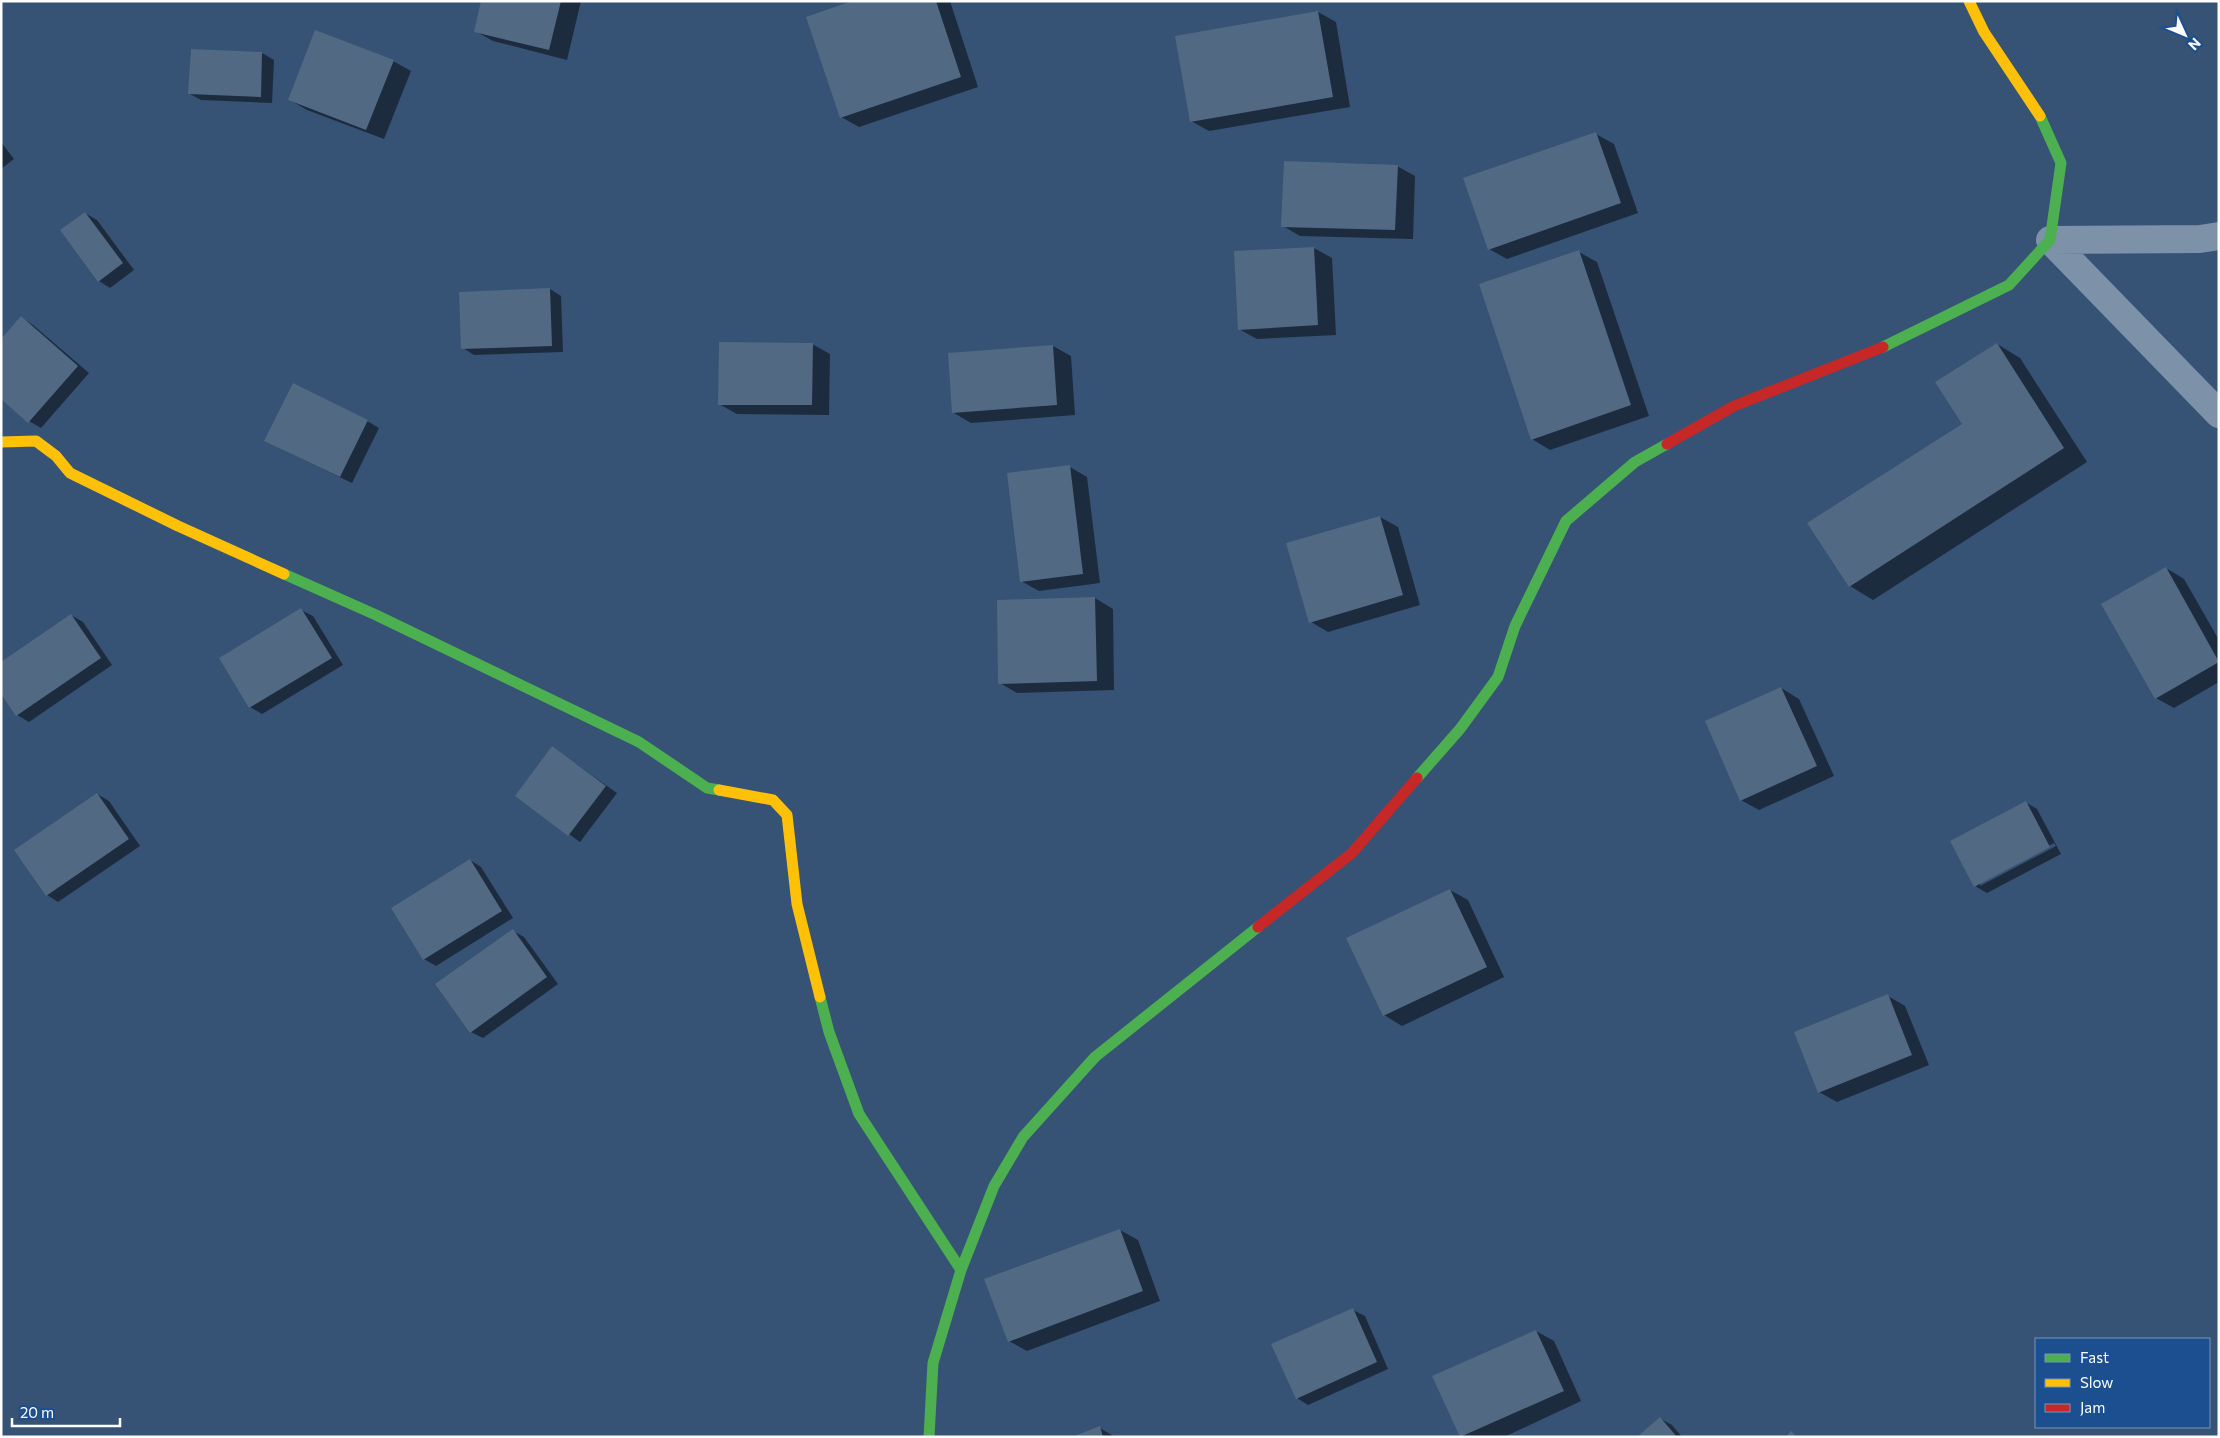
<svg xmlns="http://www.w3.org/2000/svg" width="2220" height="1438" font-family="Commissioner,sans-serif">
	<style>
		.shadow { fill: #0007; fill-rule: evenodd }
		.building { fill: #526984 }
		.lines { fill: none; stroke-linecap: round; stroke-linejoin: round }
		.street { stroke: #7d92a8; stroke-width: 28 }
		.fast { stroke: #4caf50; stroke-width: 11 }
		.slow { stroke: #ffc107; stroke-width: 11 }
		.jam { stroke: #c62828; stroke-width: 11 }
	</style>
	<rect width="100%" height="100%" fill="#365274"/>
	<path class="shadow" d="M480 1H581L567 60 493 41 475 31 482 2Z
		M856 1H950L978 87 859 127 841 117Z
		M1318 12 1336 22 1350 107 1209 131 1191 121Z
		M192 50 262 53 274 60 272 103 201 100 190 94Z
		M393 61 411 71 384 139 307 110 290 100Z
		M1596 134 1614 144 1638 213 1507 259 1489 249Z
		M1 142 14 159 1 169Z
		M1397 166 1415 176 1413 239 1300 236 1283 226Z
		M85 213 97 220 134 270 110 288 99 281Z
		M1314 248 1332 258 1336 335 1257 339 1239 329Z
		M1579 252 1597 262 1649 416 1550 450 1532 439Z
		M550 289 561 296 563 352 474 355 463 348Z
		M22 318 33 325 89 373 41 428 29 421Z
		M812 344 830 354 829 415 737 414 719 404Z
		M1997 344 2020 358 2087 462 1873 600 1850 586 1963 424Z
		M1053 346 1071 356 1075 415 971 423 954 413Z
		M367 421 379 428 352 483 277 447Z
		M1070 467 1087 477 1100 583 1039 591 1021 581Z
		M1380 517 1398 527 1420 605 1328 632 1311 622Z
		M2166 568 2184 579 2219 640V682L2174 708 2156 698Z
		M1095 598 1113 609 1114 690 1017 693 1000 683Z
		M301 610 313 616 343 665 262 714 250 707 221 658Z
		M71 615 83 622 112 665 29 722 17 715Z
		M1781 688 1799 699 1834 776 1759 810 1741 800Z
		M552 747 617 793 580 842 516 796Z
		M97 794 109 801 140 846 58 902 47 895Z
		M2025 802 2037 809 2061 854 1987 893 1975 886ZM2054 843 2056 846 1980 886V883Z
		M470 860 481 867 513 918 436 966 424 959Z
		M1450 890 1468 900 1504 977 1402 1026 1384 1015Z
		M513 931 524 937 558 984 483 1038 471 1032Z
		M1888 996 1905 1006 1929 1065 1837 1102 1819 1092Z
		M1120 1230 1138 1240 1160 1301 1027 1351 1009 1341Z
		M1353 1310 1365 1316 1388 1369 1308 1405 1297 1398Z
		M1536 1331 1554 1341 1581 1401 1504 1437H1461L1434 1377Z
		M1661 1419 1672 1425 1682 1437H1639Z
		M1100 1428 1115 1437H1075Z"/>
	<path class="building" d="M481 1H561L549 50 474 32Z
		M852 1H936L961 77 840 118 806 17Z
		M1318 11 1333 97 1190 122 1175 36Z
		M315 30 394 60 366 130 288 100Z
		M191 49 262 52 261 97 188 94Z
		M1596 132 1621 203 1488 250 1463 178Z
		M1284 161 1398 165 1395 230 1281 227Z
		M85 212 123 263 98 282 60 230Z
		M1314 247 1318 325 1238 330 1234 251Z
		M1579 250 1631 405 1531 440 1479 284Z
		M550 288 552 346 461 349 459 292Z
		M21 316 78 366 28 423 1 399V339Z
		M719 342 813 343 812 405H718Z
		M1997 343 2064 448 1849 587 1807 523 1962 424 1935 382Z
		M1053 345 1057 405 952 413 948 353Z
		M293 383 368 420 340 477 264 441Z
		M1070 465 1083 574 1020 582 1007 473Z
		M1380 516 1403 595 1309 623 1286 543Z
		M2166 567 2219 662 2155 699 2101 604Z
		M1095 597 1097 681 998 684 997 600Z
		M301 608 332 658 249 708 219 658Z
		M71 614 101 658 16 716 1 694V662Z
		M1781 687 1817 766 1740 801 1705 721Z
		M552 746 606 786 568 836 515 796Z
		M97 793 129 839 46 896 14 850Z
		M2026 801 2050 847 1974 887 1950 841Z
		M470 859 502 911 423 960 391 908Z
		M1450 889 1487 967 1383 1016 1346 938Z
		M513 929 547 977 470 1033 435 984Z
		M1888 994 1912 1055 1818 1093 1794 1032Z
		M1120 1229 1143 1291 1008 1342 984 1279Z
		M1353 1308 1377 1362 1296 1399 1271 1344Z
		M1536 1330 1564 1391 1460 1437 1432 1376Z
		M1660 1417 1677 1437H1637Z
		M1100 1426 1103 1437H1072Z
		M1791 1431 1797 1437H1786Z"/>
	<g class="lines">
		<path class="street" d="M2050 240 2219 414
			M2050 240 2200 239 2219 236"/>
		<path class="fast" d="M1883 347 2009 285 2050 240 2061 163 2040 116
			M284 574 376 615 639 742 707 788 719 790
			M1417 778 1460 729 1498 677 1515 626 1566 521 1635 462 1667 444
			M820 997 829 1032 859 1114 961 1270
			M929 1437 933 1363 961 1270 994 1186 1023 1137 1095 1057 1258 927"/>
		<path class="slow" d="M1969 1 1984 32 2040 116
			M1 442 36 441 56 456 70 473 178 526 284 574
			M719 790 773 800 787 815 797 904 820 997"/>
		<path class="jam" d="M1667 444 1734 406 1883 347
			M1258 927 1352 853 1417 778"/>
	</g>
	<rect width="2220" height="1438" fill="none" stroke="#ffffff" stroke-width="5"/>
	<rect x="2035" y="1338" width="175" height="90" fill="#1b4f8f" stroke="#7695bc"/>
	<rect x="2045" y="1354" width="25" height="8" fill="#4caf50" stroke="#7695bc"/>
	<text x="2080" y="1363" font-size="15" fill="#ffffff">Fast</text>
	<rect x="2045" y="1379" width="25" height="8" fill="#ffc107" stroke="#7695bc"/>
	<text x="2080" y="1388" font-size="15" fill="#ffffff">Slow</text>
	<rect x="2045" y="1404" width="25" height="8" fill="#c62828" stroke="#7695bc"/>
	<text x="2080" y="1413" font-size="15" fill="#ffffff">Jam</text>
	<g transform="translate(2185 35) rotate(134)" stroke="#1b4f8f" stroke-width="4" paint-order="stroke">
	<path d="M0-4L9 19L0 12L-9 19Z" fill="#ffffff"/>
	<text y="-8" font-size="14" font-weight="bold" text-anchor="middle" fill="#ffffff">N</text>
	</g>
	<path d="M12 1418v8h108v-8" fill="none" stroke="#ffffff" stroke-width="2.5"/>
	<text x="20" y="1418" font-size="15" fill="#ffffff" stroke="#1b4f8f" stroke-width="4" paint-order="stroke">20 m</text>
</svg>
